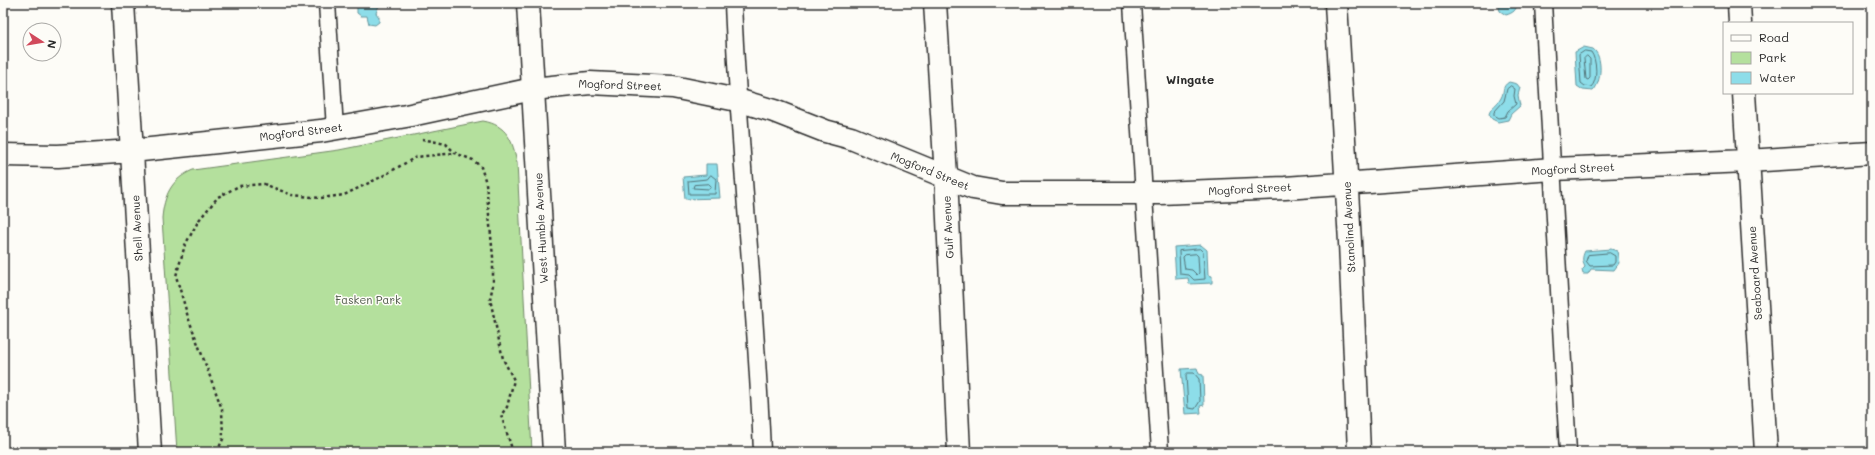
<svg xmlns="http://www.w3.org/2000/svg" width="1875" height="455" font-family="Mali,sans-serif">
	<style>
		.green { fill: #b4e09d; stroke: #708664 }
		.water { fill: #8ddde9; stroke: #66969d }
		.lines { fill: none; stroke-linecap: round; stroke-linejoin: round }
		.shore { stroke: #527277; stroke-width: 1 }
		.lane-casing { stroke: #2b2b2b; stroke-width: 19 }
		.street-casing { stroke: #2b2b2b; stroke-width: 25 }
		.secondary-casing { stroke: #2b2b2b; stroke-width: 25 }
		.path { stroke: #2b2b2b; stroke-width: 2.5; stroke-dasharray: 3 3; stroke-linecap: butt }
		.lane { stroke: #fdfcf7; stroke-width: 16 }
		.street { stroke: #fdfcf7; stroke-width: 22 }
		.secondary { stroke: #fdfcf7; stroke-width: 22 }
		.labels { text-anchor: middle; stroke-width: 3; stroke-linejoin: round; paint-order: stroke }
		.street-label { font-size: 11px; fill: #2b2b2b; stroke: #fdfcf7 }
		.park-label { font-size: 11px; fill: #4d5848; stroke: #fdfcf7 }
		.neighbourhood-label { font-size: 12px; font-weight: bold; fill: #2b2b2b; stroke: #fdfcf7 }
	</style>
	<rect width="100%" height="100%" fill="#fdfcf7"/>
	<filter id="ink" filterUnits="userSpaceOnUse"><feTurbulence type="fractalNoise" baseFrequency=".025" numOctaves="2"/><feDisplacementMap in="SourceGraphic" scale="8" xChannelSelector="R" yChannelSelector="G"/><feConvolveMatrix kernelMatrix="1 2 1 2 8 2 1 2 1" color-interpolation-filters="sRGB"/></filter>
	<g filter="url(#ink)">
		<path class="green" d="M483 121C507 125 513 141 517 163L532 452H177L162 218C164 196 171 179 193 170L339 150Z"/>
		<path class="water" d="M357 3H380L376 13 379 17V22L375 25 369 24 367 16H361L357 13Z
			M1498 3H1517C1517 10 1513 13 1506 15L1500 11Z
			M1584 47 1593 49C1603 56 1602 82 1593 91L1583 90 1577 86 1575 52Z
			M1509 82 1517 84 1520 88 1518 95 1520 106 1511 114 1508 120 1498 122 1492 119 1489 114C1491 107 1498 104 1501 98 1505 91 1501 87 1509 82Z
			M706 164H717L720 198 685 199 683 177 706 175Z
			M1201 245 1207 250 1208 275 1212 276V283L1189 284 1188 278 1176 279 1174 247Z
			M1611 249 1617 251 1619 263 1614 270 1591 269 1588 274H1583L1582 270 1585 267C1582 261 1582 257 1585 251Z
			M1197 368 1199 374 1203 375 1204 405 1200 406 1201 413 1185 414 1181 369Z"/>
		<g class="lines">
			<path class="shore" d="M1585 51 1591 52C1597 60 1598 81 1591 87L1585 86 1581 83 1579 55Z
				M1587 56 1590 59V78L1588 80 1586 79 1584 59Z
				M1511 86 1515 89 1514 96 1516 104 1508 111 1505 117 1499 118 1494 115V112L1504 101 1507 89Z
				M711 175 716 179 715 194H689L688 181 707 179Z
				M709 184 711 186 709 189 693 188 694 185Z
				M1200 249 1203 252 1205 279 1194 280 1189 275 1180 274 1179 251Z
				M1610 253 1615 256V262L1613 265 1590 266 1586 261 1588 255Z
				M1196 254 1198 256 1199 273 1197 275 1192 270 1185 269 1183 257 1185 255Z
				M1188 373H1194L1199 379 1200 401 1195 409 1188 408 1186 375Z"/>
			<g class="lane-casing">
				<path id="lane" d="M327 3 335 129
					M733 3C739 153 756 302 762 452
					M1132 3 1160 452
					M1543 3 1568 452"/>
			</g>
			<g class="street-casing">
				<path id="street" d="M123 3 150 452
					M935 3 946 176 959 452
					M1336 3 1350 242 1359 452
					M1739 3 1740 23
					M1744 93 1766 452
					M3 155 58 156 132 151 321 131 406 116 533 89 590 83 673 87 737 100 774 111 825 131 851 138 973 188 1002 193H1160L1285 188 1553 169 1748 161 1872 153"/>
			</g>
			<g class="secondary-casing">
				<path id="secondary" d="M528 3 554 452"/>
			</g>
			<path class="path" d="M422 139 446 144 455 153 473 160 481 167 486 183 493 257V285L490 299 503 359 514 380 507 407 501 415 513 452
				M217 452 223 439 222 409 188 317 176 276 185 245 199 220 218 197 239 186 264 184 292 195 321 198 344 195 379 178 416 157 455 153"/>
			<use href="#lane" class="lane"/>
			<use href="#street" class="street"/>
			<use href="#secondary" class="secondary"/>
		</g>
	</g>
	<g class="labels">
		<g class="street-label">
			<text transform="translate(620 85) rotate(2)" y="4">Mogford Street</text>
			<text transform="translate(301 132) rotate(-7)" y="4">Mogford Street</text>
			<text transform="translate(1573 169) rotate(-3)" y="4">Mogford Street</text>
			<text transform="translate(930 171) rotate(22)" y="4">Mogford Street</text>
			<text transform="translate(1250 189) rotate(-3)" y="4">Mogford Street</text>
			<text transform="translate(948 227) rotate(-93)" y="4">Gulf Avenue</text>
			<text transform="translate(1349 227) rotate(-93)" y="4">Stanolind Avenue</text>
			<text transform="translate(137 228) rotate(-93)" y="4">Shell Avenue</text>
			<text transform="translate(541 228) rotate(-93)" y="4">West Humble Avenue</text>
			<text transform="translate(1755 273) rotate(-94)" y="4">Seaboard Avenue</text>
		</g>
		<g class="park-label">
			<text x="368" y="304">Fasken Park</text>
		</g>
		<g class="neighbourhood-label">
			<text x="1190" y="84">Wingate</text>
		</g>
	</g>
	<rect width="1875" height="455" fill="none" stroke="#fdfcf7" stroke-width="16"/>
	<rect x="8" y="8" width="1859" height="439" fill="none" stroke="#2b2b2b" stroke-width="1.5" filter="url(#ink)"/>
	<rect x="1723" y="22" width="130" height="72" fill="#fdfcf7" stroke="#a9a8a5"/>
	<rect x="1731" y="35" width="20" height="6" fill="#fdfcf7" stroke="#a9a8a5"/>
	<text x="1759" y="42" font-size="12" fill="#2b2b2b">Road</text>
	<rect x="1731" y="52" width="20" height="12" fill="#b4e09d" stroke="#a9a8a5"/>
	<text x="1759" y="62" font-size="12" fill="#2b2b2b">Park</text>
	<rect x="1731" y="72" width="20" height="12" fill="#8ddde9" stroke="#a9a8a5"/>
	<text x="1759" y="82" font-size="12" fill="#2b2b2b">Water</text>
	<g transform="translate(42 42) rotate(102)"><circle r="19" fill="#fdfcf7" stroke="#a9a8a5"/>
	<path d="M0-3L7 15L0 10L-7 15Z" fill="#d1495b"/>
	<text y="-6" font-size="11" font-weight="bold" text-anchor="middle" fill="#2b2b2b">N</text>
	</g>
</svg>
